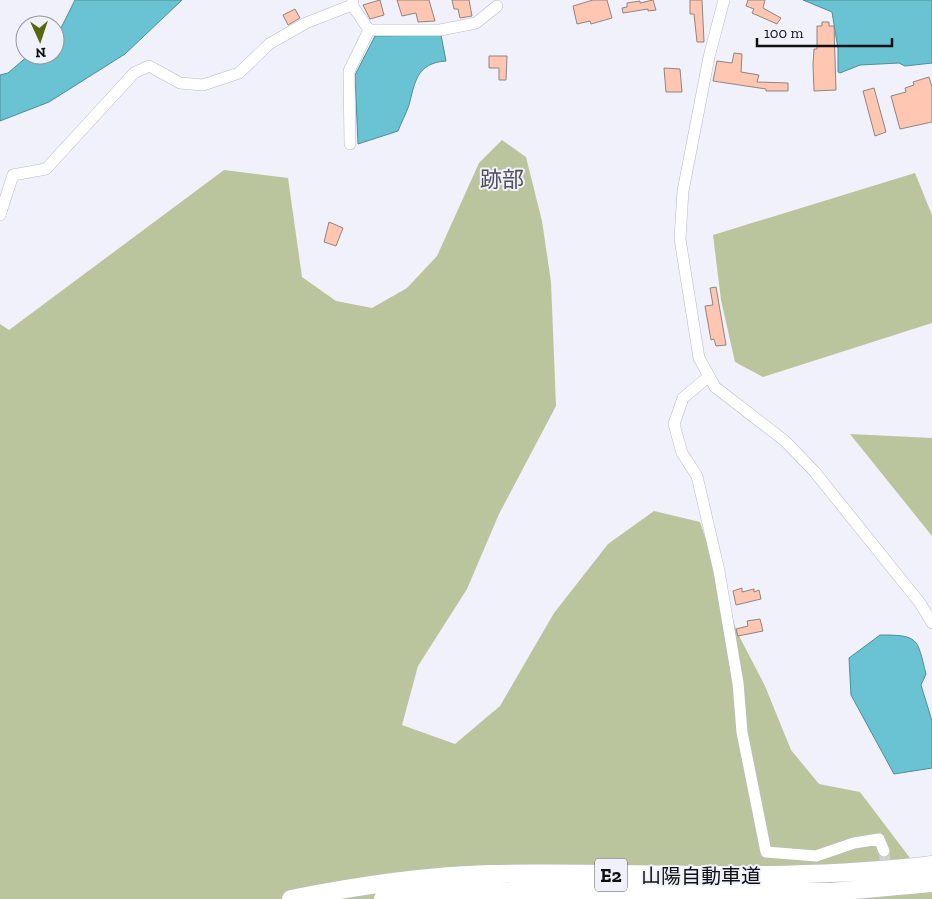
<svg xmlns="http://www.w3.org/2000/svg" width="932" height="899" font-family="'Zilla Slab','Noto Sans JP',serif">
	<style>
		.green { fill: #bac59d }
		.water { fill: #69c3d2; stroke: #4e8d99 }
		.building { fill: #ffc6b2; stroke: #8f8581 }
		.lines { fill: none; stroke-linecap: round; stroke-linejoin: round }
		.minor-tunnel { stroke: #cecfd8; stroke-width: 11; stroke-dasharray: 11 5.5; stroke-linecap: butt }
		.minor-casing { stroke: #b9bac4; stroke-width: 12 }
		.highway-casing { stroke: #b9bac4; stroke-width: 19 }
		.minor { stroke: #fff; stroke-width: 11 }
		.highway { stroke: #fff; stroke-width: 18 }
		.labels { text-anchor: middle; stroke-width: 4; stroke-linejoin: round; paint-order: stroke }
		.shield { fill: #f0f1fb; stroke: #535459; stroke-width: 1 }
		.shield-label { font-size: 19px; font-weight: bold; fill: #101013 }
		.street-label { font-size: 20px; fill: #101013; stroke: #f0f1fb }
		.quarter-label { font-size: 22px; fill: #4f5058; stroke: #f0f1fb }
	</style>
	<rect width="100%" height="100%" fill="#f0f1fb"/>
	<path class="green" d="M502 140 526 157 542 221 551 282 556 406 499 514 467 589 418 666 402 725 455 744 500 706 554 613 608 544 654 511 700 522 737 632 765 686 791 750 819 784 860 792 932 887V899H0V324L9 330 224 170 288 178 302 277 336 301 372 308 407 288 437 256 479 163Z
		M915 173 932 215V323L763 377 735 362 721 300 713 235Z
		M850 434 932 438V536Z"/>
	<path class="water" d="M75 0H182L125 54 49 102 0 121V75L8 73 29 55H55V33L61 28Z
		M803 0H932V63L905 66 899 63 860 65 840 73 838 72V49L832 12Z
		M441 35 446 61C416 63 415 83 409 105 406 114 401 123 398 131L358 144 355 75 375 36Z
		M880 635C919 635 917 638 926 674L921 685 932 721V768L894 774 851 695 849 658Z"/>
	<path class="building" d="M380 0 384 15 370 19 363 5Z
		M397 0H429L435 21 418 22 416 13 402 16Z
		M452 0H469L472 16 460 18 458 9H454Z
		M593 0H607L612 18 591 24 590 21 577 24 573 6Z
		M653 0 656 10 648 11V9L623 13 622 8 627 7V3L640 1V3Z
		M690 0H702L704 42H697L694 14H690Z
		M748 0H765L763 8 781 18 777 24 752 13 754 9 746 6Z
		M295 9 300 18 288 25 283 15Z
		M822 22H829V26H834L836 90 814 91 813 65 814 49H817V26H822Z
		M734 53 742 54 741 72 759 75 757 82 788 83V91H766V89L713 81 717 61 732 63Z
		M489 56H507L506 80H499V68H489Z
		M664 68 680 69 682 92H666Z
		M929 77 932 87V122L900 129 891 96 906 92 905 88 914 85 913 82Z
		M874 88 886 132 875 136 863 91Z
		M329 222 343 228 336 246 324 242Z
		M716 287 726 345 716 346 714 339 711 340 705 306 713 305 710 288Z
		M742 588V592L754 589V592L759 590 761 599 736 605 733 591Z
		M760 619 763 631 738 636 736 629 748 626 747 621Z"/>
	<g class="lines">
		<path class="minor-tunnel" d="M884 851 889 899"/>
		<g class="minor-casing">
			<path id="minor" d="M353 0 352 5 369 30
				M724 0 709 57 683 191 680 239 699 358 715 387 785 441 814 471 920 603 932 623
				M350 144 349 71 369 30H440L476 23 497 6
				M0 215 13 175 46 169 134 73 149 66 180 83 203 85 239 73 269 44 306 23 352 5
				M708 377 683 398 674 424 682 453 697 476 719 571 738 683 742 732 766 852 816 856 854 843 879 839 884 851"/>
		</g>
		<g class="highway-casing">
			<path id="highway" d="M291 899C356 886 422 876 489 874 637 871 785 883 932 865
				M383 899 489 890 832 892 932 883"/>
		</g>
		<use href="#minor" class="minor"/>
		<use href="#highway" class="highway"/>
	</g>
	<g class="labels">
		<rect class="shield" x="595" y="858.5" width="32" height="33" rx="4"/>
		<g class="shield-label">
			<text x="611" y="882">E2</text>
		</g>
		<g class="street-label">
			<text x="701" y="883">山陽自動車道</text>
		</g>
		<g class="quarter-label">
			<text x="502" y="187">跡部</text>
		</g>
	</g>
	<g transform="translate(40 40) rotate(177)"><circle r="24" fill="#f0f1fb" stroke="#96979e"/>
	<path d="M0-4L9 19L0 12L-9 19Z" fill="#556712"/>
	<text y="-8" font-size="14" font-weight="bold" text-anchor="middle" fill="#101013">N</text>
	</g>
	<path d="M757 38v8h135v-8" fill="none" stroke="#101013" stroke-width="2.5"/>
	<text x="764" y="38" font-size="15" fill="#101013" stroke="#f0f1fb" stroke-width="4" paint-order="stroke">100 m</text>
</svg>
